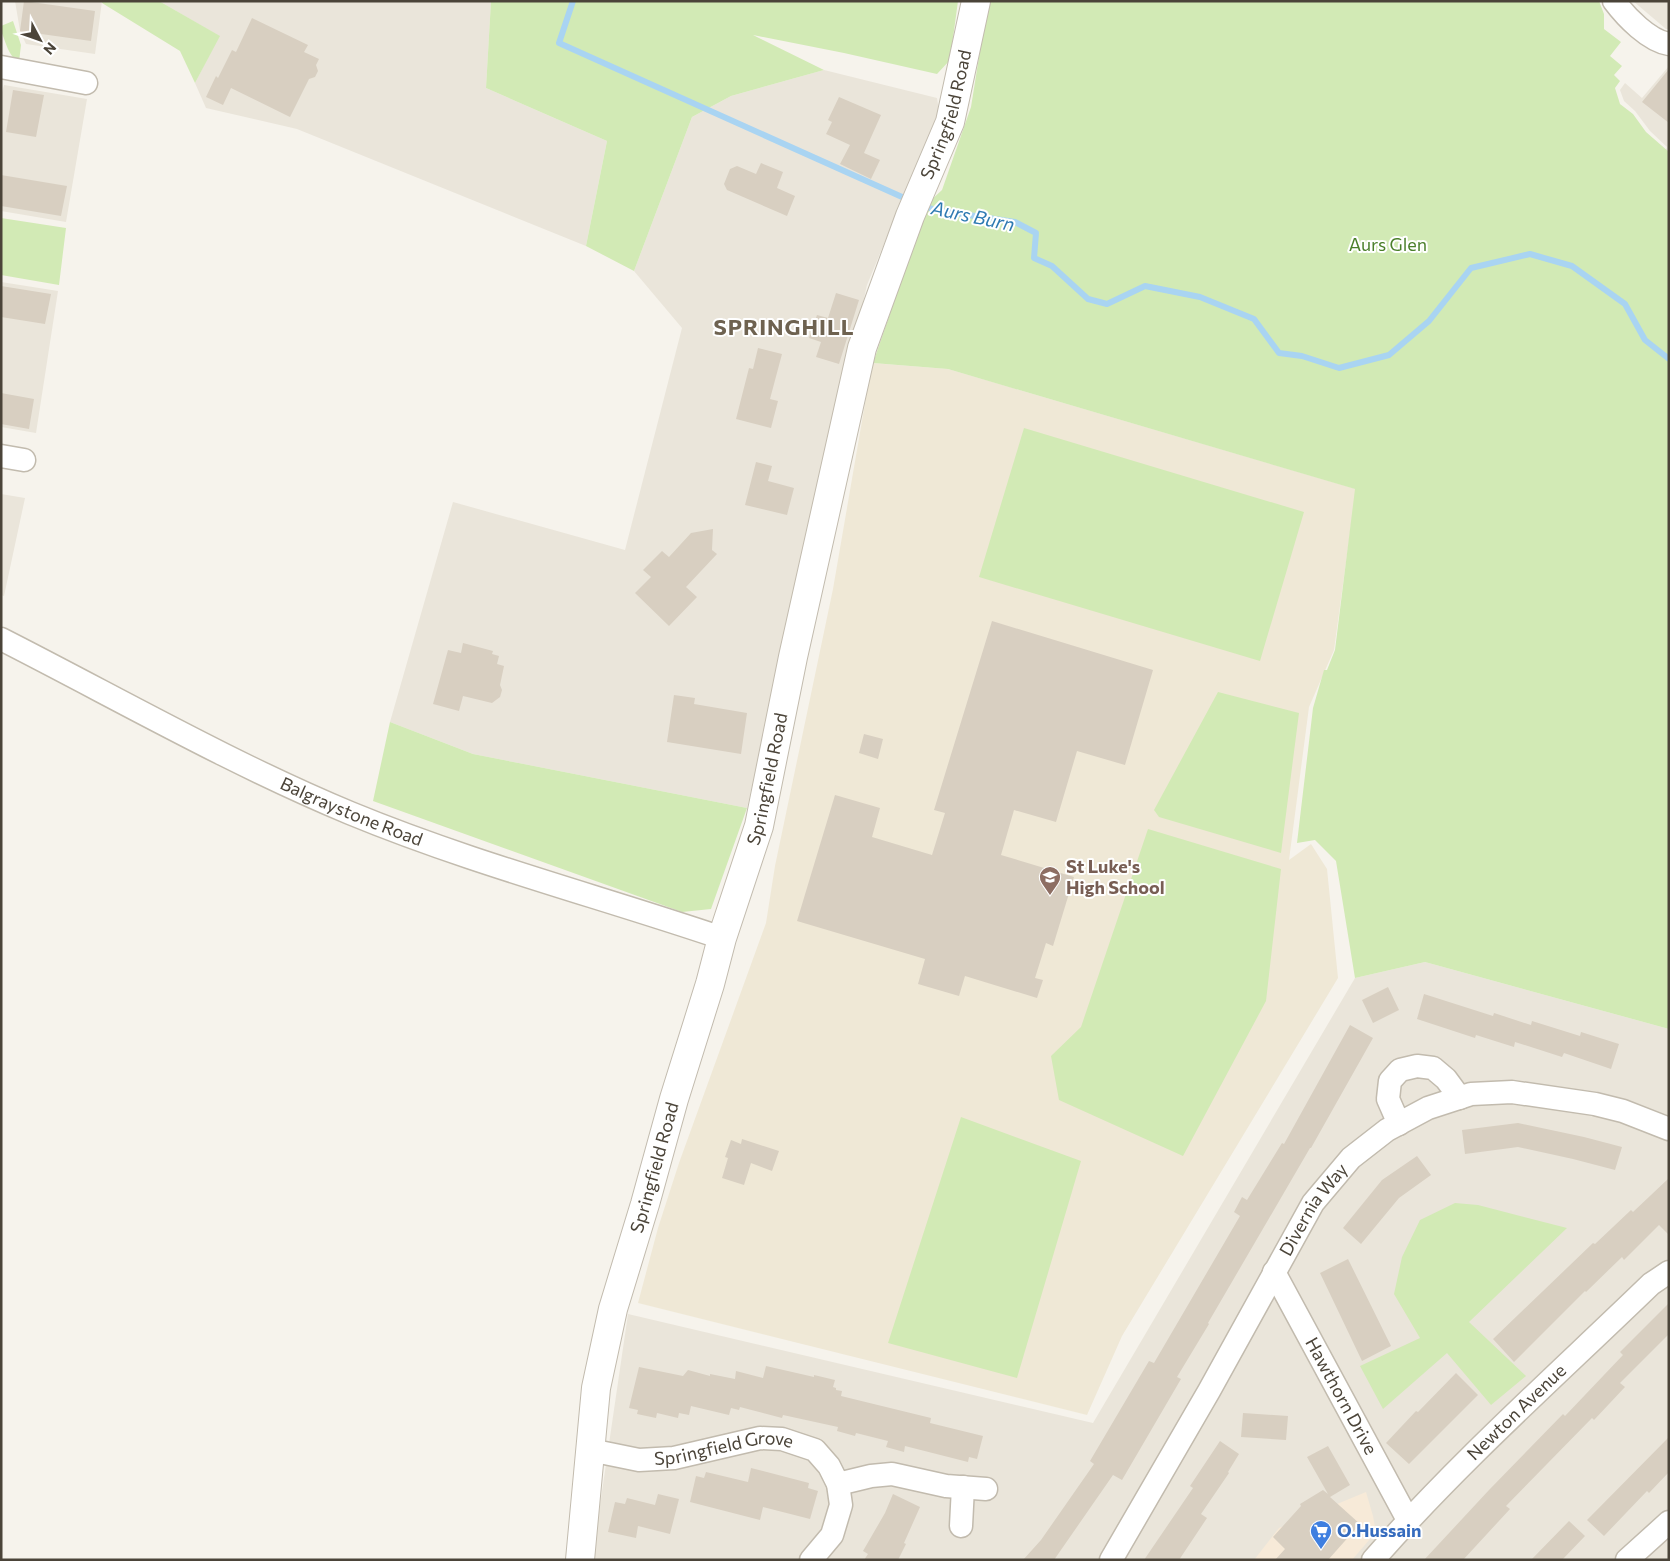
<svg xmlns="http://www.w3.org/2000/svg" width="1670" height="1561" font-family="Commissioner,sans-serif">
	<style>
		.residential { fill: #eae5da }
		.commercial { fill: #f7ead8 }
		.education { fill: #efe8d6 }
		.green { fill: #d2eab5 }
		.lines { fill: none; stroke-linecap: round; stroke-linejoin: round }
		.stream { stroke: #a9d4f2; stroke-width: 6 }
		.building { fill: #d8cfc1 }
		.minor-casing { stroke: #c2bbae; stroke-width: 25 }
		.tertiary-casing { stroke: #c2bbae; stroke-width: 30 }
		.minor { stroke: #fff; stroke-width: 22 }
		.tertiary { stroke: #fff; stroke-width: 28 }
		.labels { text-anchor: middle; stroke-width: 4; stroke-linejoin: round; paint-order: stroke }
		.street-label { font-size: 18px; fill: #4b4439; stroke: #fff }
		.park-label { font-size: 18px; fill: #4a7f2a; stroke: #fff }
		.education-label { font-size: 18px; font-weight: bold; fill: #785e54; stroke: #fff; text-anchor: start }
		.shop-label { font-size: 18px; font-weight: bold; fill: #366cbe; stroke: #fff; text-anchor: start }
		.water-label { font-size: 19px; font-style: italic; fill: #2e7ab2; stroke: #fff }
		.district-label { font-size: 22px; font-weight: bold; letter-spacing: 1px; fill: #6e6250; stroke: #fff }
	</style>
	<rect width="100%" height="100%" fill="#f6f3ec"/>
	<path class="residential" d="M15 1H102L95 54 26 44 20 31Z
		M159 1H491L486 88 607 141 586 246 297 129 206 108 195 83 219 36Z
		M1633 1H1669V29H1666Z
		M1669 66V152L1666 150 1667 147 1650 131 1635 111 1624 101 1620 90 1625 83 1642 98Z
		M824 70 937 98 939 111 867 285 747 808 473 754 390 722 453 502 625 550 682 328 634 271 692 117 731 96Z
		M4 85 87 99 66 222 1 211V96Z
		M1 282 58 291 36 433 1 427Z
		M1 494 25 498 4 596 1 595Z
		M1425 962 1669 1029V1560H592L628 1314 1093 1423 1355 978Z"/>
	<path class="commercial" d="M1366 1492 1373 1516 1376 1532 1352 1560H1254L1279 1528Z"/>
	<path class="education" d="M872 363 948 369 1356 489 1334 650 1309 707 1289 860 1311 844 1327 869 1338 978 1122 1336 1087 1415 638 1303 658 1228 679 1163 766 923 775 866 833 589Z"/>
	<path class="green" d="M102 1H159L220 36 195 83 180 51 102 3Z
		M491 1H958L950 60 937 74 844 53 753 35 824 70 731 96 692 117 634 271 586 246 607 141 486 88Z
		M988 1H1599L1604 14V29L1621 42 1610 56 1622 66 1614 75 1620 81 1615 88 1620 104 1633 114 1646 132 1669 152V1029L1425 962 1355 978 1336 861 1315 840 1297 843 1313 708 1324 670H1327L1335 650 1355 489 948 369 873 363 928 203 942 190 971 107Z
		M13 21 21 45 19 62C8 56 6 42 1 31V26Z
		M1 218 66 228 59 285 1 275Z
		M1024 428 1304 512 1260 661 979 577Z
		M1218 692 1299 713 1281 853 1159 817 1154 810Z
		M390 722 473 754 747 808 711 909 682 912 373 801Z
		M1148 829 1281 869 1266 1001 1183 1156 1059 1100 1051 1056 1081 1027Z
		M961 1117 1081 1161 1017 1378 888 1343Z
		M1455 1203 1478 1205 1567 1228 1469 1322 1526 1376 1491 1405 1447 1353 1383 1409 1360 1366 1420 1338 1394 1294 1402 1257 1420 1220Z"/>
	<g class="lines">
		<path class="stream" d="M573 1 559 43 911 201
			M922 205 935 210 1015 222 1036 233 1034 258 1052 266 1088 299 1107 304 1145 286 1200 297 1254 319 1279 353 1302 356 1339 368 1389 355 1429 321 1471 268 1530 254 1572 266 1625 304 1645 340 1669 359"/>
	</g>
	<path class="building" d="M24 1 95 11 91 41 20 31Z
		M252 18 308 45 304 52 319 59 316 65 318 71 315 77 309 79 290 117 231 88 223 105 206 97 216 76 218 78 232 50 236 52Z
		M1669 69V123L1642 102Z
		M13 90 44 95 36 137 6 132Z
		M839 97 881 115 864 153 880 160 871 179 840 164 850 145 826 134 832 122 828 120Z
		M761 163 783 172 777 188 795 196 787 216 727 190 724 184 730 169 737 166 756 174Z
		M1 175 67 186 61 216 1 206Z
		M1 286 51 294 45 324 1 317Z
		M836 293 859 300 839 364 816 357 821 342 809 338 817 315 828 318Z
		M758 348 782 354 770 399 778 401 771 428 736 419 749 368 753 369Z
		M1 393 34 399 29 429 1 424Z
		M756 462 772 466 768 481 794 488 787 515 745 505Z
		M713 529 712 550 717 554 686 587 697 597 669 626 635 593 651 577 643 570 662 551 669 557 691 533Z
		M992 621 1153 670 1125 765 1077 751 1056 822 1014 810 1001 855 1074 877 1053 946 1046 943 1035 978 1043 980 1037 998 965 976 959 996 918 984 925 959 797 921 835 795 880 808 872 837 932 855 945 813 934 810Z
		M463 643 493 651 492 654 499 656 497 664 504 666 500 685 502 690 500 697 492 703 463 696 459 711 433 704 448 650 461 653Z
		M674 695 695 698 694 704 747 713 741 754 667 742Z
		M864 734 883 739 878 759 859 753Z
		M1388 987 1399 1010 1373 1023 1362 1000Z
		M1424 994 1493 1016 1494 1013 1531 1025 1532 1021 1580 1036 1581 1032 1619 1044 1611 1069 1564 1053 1562 1057 1515 1042 1514 1047 1476 1035 1475 1038 1417 1019Z
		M1350 1025 1373 1038 1311 1148H1310L1208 1323 1209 1324 1177 1377 1181 1379 1122 1480 1113 1475 1054 1560H1023L1041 1540 1094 1464 1090 1461 1149 1361 1154 1363 1240 1216 1234 1212 1242 1197 1247 1200 1282 1143 1284 1144Z
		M1518 1123 1584 1137 1622 1147 1615 1170 1573 1159 1518 1147 1465 1154 1462 1130Z
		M742 1139 779 1151 772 1171 751 1163 744 1185 722 1178 728 1158 725 1157 731 1140 741 1144Z
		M1417 1156 1431 1175 1399 1198 1361 1244 1343 1228 1382 1180Z
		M1669 1178V1235L1659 1225 1624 1260 1622 1257 1586 1292 1585 1291 1514 1362 1493 1339 1593 1243 1595 1244 1631 1210 1633 1212Z
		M1348 1259 1391 1346 1362 1361 1320 1273Z
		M1669 1303V1334L1620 1383 1625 1387 1594 1420 1592 1418 1506 1506 1510 1509 1463 1560H1424L1489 1490 1563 1414 1565 1416 1623 1355 1620 1352Z
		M766 1366 814 1377V1375L835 1380 833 1387 836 1388V1390L842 1391 841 1396 931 1418 930 1423 983 1436 977 1459 969 1457 968 1462 905 1446 904 1452 886 1447 888 1441 856 1433 855 1436 837 1431 838 1427 783 1415 782 1418 740 1407 739 1410 731 1408 729 1415 691 1406 689 1415 679 1413 678 1418 657 1413 656 1418 637 1414 638 1410 629 1408 639 1367 683 1376 688 1370 710 1376V1374L735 1379 736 1371 763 1378Z
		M1456 1373 1478 1395 1409 1464 1386 1443 1416 1411 1418 1412Z
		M1243 1413 1288 1416 1286 1440 1241 1437Z
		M1669 1437V1472L1649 1493 1647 1491 1604 1536 1587 1520Z
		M1220 1441 1239 1454 1228 1472 1229 1473 1201 1514 1207 1518 1179 1560H1144L1193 1488 1190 1486Z
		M1328 1446 1350 1485 1330 1497 1360 1524 1328 1560H1275L1285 1549 1273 1537 1301 1506 1300 1504 1323 1490 1328 1494 1307 1457Z
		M751 1468 809 1483 808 1488 818 1491 810 1519 763 1507 760 1520 690 1502 696 1476 704 1478 706 1472 748 1482Z
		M658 1494 679 1499 670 1534 638 1526 636 1538 608 1532 615 1502 625 1504 627 1498 655 1505Z
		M893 1494 920 1507 904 1543 906 1544 898 1560H864L868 1554 863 1551 885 1513Z
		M1569 1521 1585 1536 1562 1560H1531Z"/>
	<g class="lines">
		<g class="minor-casing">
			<g id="minor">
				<path d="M1614 1C1626 17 1649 41 1669 44"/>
				<path d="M1 67 86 83"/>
				<path d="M1 456 24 460"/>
				<path id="s1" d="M1 639C117 698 230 763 350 813 471 863 598 896 722 938"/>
				<path d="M1399 1124 1388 1099 1390 1081 1400 1070 1417 1066 1433 1068 1446 1079 1460 1098"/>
				<path id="s2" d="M1274 1272 1408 1520"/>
				<path id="s3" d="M590 1450 639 1460 674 1458 760 1438 782 1439 815 1450 829 1466 838 1484 841 1505 832 1535 811 1560"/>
				<path d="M838 1484 871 1476 892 1474 946 1486 986 1489"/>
				<path d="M961 1526 963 1487"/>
				<path id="s4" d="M1111 1560 1209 1391 1313 1203 1351 1158 1387 1130 1428 1108 1471 1094 1512 1092 1595 1104 1623 1111 1669 1129"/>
				<path id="s5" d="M1373 1560C1459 1462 1558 1374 1651 1284L1669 1272"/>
				<path d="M1627 1560 1669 1522"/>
			</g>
		</g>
		<g class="tertiary-casing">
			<g id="tertiary">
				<path id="s6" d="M580 1560 596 1388 613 1309 645 1204 674 1099 710 984 722 938 759 826 793 657 862 348 910 216 950 122 976 1"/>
			</g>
		</g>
		<use href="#minor" class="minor"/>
		<use href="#tertiary" class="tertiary"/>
	</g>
	<defs>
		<g id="school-pin" transform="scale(1.125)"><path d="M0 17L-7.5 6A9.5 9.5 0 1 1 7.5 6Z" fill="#8d6e63" stroke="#fff"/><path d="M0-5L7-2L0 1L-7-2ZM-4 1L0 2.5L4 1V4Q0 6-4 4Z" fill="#fff"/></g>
		<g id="supermarket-pin" transform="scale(1.125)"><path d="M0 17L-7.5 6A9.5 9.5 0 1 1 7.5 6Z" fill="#3f7fe0" stroke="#fff"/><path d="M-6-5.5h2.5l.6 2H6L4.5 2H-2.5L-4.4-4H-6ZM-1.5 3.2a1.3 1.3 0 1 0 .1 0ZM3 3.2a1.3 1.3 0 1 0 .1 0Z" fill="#fff"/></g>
	</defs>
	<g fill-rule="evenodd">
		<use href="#school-pin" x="1050" y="877"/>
		<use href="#supermarket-pin" x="1321" y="1531"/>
	</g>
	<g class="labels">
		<g class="street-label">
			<text dy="6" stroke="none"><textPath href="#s6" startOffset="1496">Springfield Road</textPath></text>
			<text dy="6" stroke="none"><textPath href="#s6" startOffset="806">Springfield Road</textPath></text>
			<text dy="6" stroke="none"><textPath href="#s1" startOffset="391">Balgraystone Road</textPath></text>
			<text dy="6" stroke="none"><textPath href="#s6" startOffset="401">Springfield Road</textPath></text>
			<text dy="6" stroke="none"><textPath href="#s4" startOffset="405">Divernia Way</textPath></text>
			<text dy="6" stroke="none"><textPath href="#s2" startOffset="141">Hawthorn Drive</textPath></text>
			<text dy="6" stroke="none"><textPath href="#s5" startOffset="206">Newton Avenue</textPath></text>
			<text dy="6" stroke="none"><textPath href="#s3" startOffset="136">Springfield Grove</textPath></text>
		</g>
		<g class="park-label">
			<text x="1388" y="251">Aurs Glen</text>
		</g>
		<g class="education-label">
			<text x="1066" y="873">St Luke's<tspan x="1066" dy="21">High School</tspan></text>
		</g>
		<g class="shop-label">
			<text x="1337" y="1537">O.Hussain</text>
		</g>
		<g class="water-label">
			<text transform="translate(973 216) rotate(12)" y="7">Aurs Burn</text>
		</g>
		<g class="district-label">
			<text x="784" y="335">SPRINGHILL</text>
		</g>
	</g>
	<rect width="1670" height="1561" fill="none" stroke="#4b4439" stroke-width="5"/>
	<g transform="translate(40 40) rotate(131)" stroke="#ffffff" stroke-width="4" paint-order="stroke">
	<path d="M0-4L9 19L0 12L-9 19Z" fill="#4b4439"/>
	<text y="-8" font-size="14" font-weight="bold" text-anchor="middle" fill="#4b4439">N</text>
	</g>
</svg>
